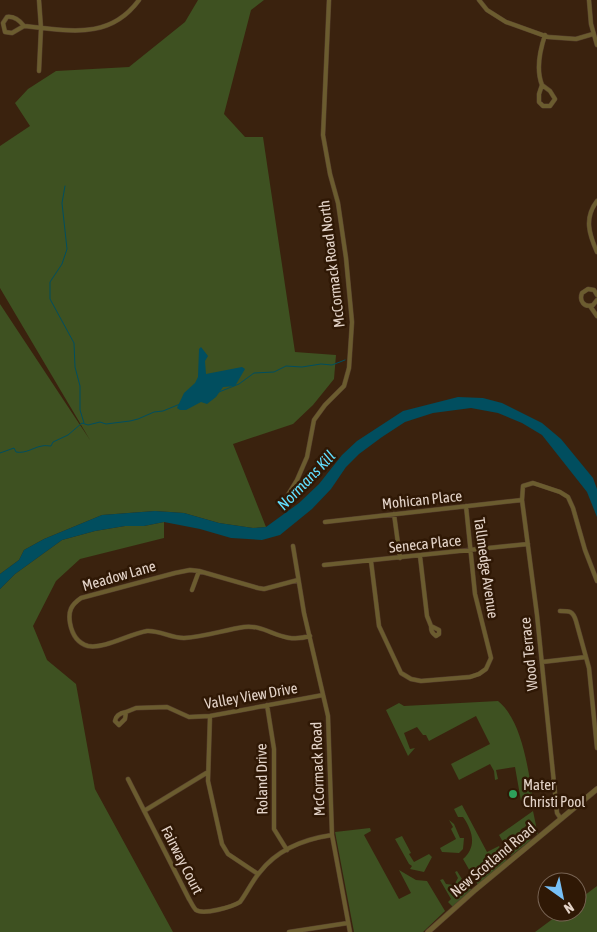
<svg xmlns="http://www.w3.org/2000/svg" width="597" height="932" font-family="'Asap Condensed',sans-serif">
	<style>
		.green { fill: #3e5121 }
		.water { fill: #014e5f }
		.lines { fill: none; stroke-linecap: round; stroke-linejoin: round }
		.stream { stroke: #014e5f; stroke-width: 1 }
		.minor-casing { stroke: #553e2c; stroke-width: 5 }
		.tertiary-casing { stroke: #553e2c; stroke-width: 6 }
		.minor { stroke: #6b5c2f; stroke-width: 4 }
		.tertiary { stroke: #6b5c2f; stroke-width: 5 }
		.leisure-dot { fill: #2e9e5b; stroke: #2f1805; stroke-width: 2 }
		.labels { text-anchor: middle; stroke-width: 5; stroke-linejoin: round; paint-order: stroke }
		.street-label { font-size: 15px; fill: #e4d4c9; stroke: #2f1805 }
		.poi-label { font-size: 15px; fill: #e4d4c9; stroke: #2f1805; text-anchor: start }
		.water-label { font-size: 16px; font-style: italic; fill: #62defe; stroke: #2f1805 }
	</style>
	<rect width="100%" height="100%" fill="#3a220e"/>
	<path class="green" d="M198 0H264L251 10 224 114 245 137H263L295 352 336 355 334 379 313 405 293 424 233 444 266 527 253 528 219 523 184 513 155 511 102 515 44 539 24 550 19 560 0 574V304L90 440 0 288V146L30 126 15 103 28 89 56 71 129 67 185 22Z
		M164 522V538L80 559 56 581 33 626 47 660 76 684 95 789 173 932H0V589L15 574 62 540 95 531 125 526H144Z
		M498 701C522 720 528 769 533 798L521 801 515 767 496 770 498 779 495 780 494 771 490 764 459 780 451 764 490 744 476 716 429 741 426 735H423L417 727 404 733 410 749 415 748 408 756 386 710 399 703 404 706Z
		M462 805 487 852 499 846 507 861 478 885 463 859C477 847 473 831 463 817H458L454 809Z
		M533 811 538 835 528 824 522 830 531 840 511 856 499 835Z
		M449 820 454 824 460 838H464L463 849 459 853 442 852 440 848 456 839 451 829 453 827Z
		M370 828 371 831 364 835 399 899 411 893 399 870 416 880 427 881 445 911 423 932H354L335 832Z
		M402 836 411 853 409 854 414 862 429 854 432 857 424 872 410 869 412 866 409 864 395 839Z
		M457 871 465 884 471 889V891L453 907 448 902 451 899 440 880 443 879 446 884 454 885 458 878 455 872Z
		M597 886V932H535L562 912H577V901Z"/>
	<path class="water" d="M201 347 208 356 205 361 206 374 242 367 245 369 235 386 223 387 216 397 207 404 201 402 186 410H180L177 408 184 393 195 383 198 377 199 349Z
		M458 397 483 398 502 403 542 423 561 439 593 478 597 489V517L587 492 542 435 522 423 498 413 471 408 433 413 405 422 382 437 359 454 346 467 331 489 312 509 280 535 262 540 231 538 200 529 164 522 144 526H125L95 531 62 540 15 574 0 589V574L19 560 24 550 44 539 102 515 155 511 184 513 219 523 253 528 266 527 299 503 319 484 342 455 357 441 403 411Z"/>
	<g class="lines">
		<path class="stream" d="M65 186 62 203 67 249 62 264 50 282V299L74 343 75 367 80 386V410L84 423
			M219 392 239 384 254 373 274 372 286 366 302 367 321 364 332 365 345 360
			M0 453 14 448 16 452C26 454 34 447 42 446 45 445 48 446 51 446L53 442 68 435 82 423 88 425 100 422 106 424 130 421 138 419 154 412 163 411 180 404"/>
		<g class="minor-casing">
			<path id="minor" d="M479 0 487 10 506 22 548 37 576 39 593 34
				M589 0 591 24 597 45
				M7 17C14 16 20 21 24 26L12 33 5 32 3 23Z
				M24 26C68 30 109 41 139 0
				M39 71 41 28 39 0
				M542 85 550 91 555 99 550 106H543L539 102V94Z
				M542 85C536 70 540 50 545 35
				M597 201C584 218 589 234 597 252
				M597 295 594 290 588 289 582 293C579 301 584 308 593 305L597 300
				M590 306 597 316
				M286 507V498L297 480 307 457 314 420 325 405 344 386 349 368 352 322 346 258 338 203 330 174 323 135 329 0
				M394 514 400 558
				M325 522 522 500
				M293 546 304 613 328 716 332 835 350 932
				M420 556 427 616 431 626
				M371 561 379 626 401 673 411 679 421 681 470 677 479 674 486 669 491 658 475 594 466 506
				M324 565 528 544
				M298 580 264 589 258 588 199 571 190 570 175 573 81 598C71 605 68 611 70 623 72 634 77 643 88 646 105 649 129 634 147 631 159 630 171 638 184 638 204 637 224 630 244 627 268 624 280 645 310 636
				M192 590 199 571
				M560 611C570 611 573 611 576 621L589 668 597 748
				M431 626 439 630V634L436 636C432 633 431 631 431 626Z
				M542 662 586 657
				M267 705 274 749V829L287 850
				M126 712 136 708 167 707 189 717 210 716 323 695
				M126 712 125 719 119 725 115 721C116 715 120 713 126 712Z
				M210 716 208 781 222 844 228 854 258 874
				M128 779 189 899C191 902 193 907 196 910 204 915 232 907 240 902 247 893 252 881 260 872 277 850 305 839 332 835
				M144 811 208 772
				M561 819 557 813 537 615 522 500 523 486 533 483 560 492 568 497 573 508 585 550 597 581
				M289 932 348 923"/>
		</g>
		<g class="tertiary-casing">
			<path id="tertiary" d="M428 932 475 890 597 789"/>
		</g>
		<use href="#minor" class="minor"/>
		<use href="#tertiary" class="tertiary"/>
	</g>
	<circle class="leisure-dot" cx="513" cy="794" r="5"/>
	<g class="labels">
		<g class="street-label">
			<text transform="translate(332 264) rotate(-97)" y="5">McCormack Road North</text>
			<text transform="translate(422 500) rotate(-6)" y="5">Mohican Place</text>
			<text transform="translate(425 544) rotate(-6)" y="5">Seneca Place</text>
			<text transform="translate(486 568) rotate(82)" y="5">Tallmedge Avenue</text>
			<text transform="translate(119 576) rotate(-16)" y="5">Meadow Lane</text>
			<text transform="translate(529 654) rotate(-96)" y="5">Wood Terrace</text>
			<text transform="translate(251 696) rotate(-10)" y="5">Valley View Drive</text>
			<text transform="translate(318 769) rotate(-92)" y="5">McCormack Road</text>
			<text transform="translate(262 779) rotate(-91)" y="5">Roland Drive</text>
			<text transform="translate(182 860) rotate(63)" y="5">Fairway Court</text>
			<text transform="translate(493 860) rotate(-40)" y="5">New Scotland Road</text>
		</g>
		<g class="poi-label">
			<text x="523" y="790">Mater<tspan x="523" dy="17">Christi Pool</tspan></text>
		</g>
		<g class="water-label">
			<text transform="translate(306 480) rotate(-46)" y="6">Normans Kill</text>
		</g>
	</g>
	<g transform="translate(562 897) rotate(147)"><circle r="24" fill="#2f1805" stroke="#776353"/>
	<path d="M0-4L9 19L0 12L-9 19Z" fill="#77c0f7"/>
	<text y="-8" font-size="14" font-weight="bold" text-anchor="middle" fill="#e4d4c9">N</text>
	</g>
</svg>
